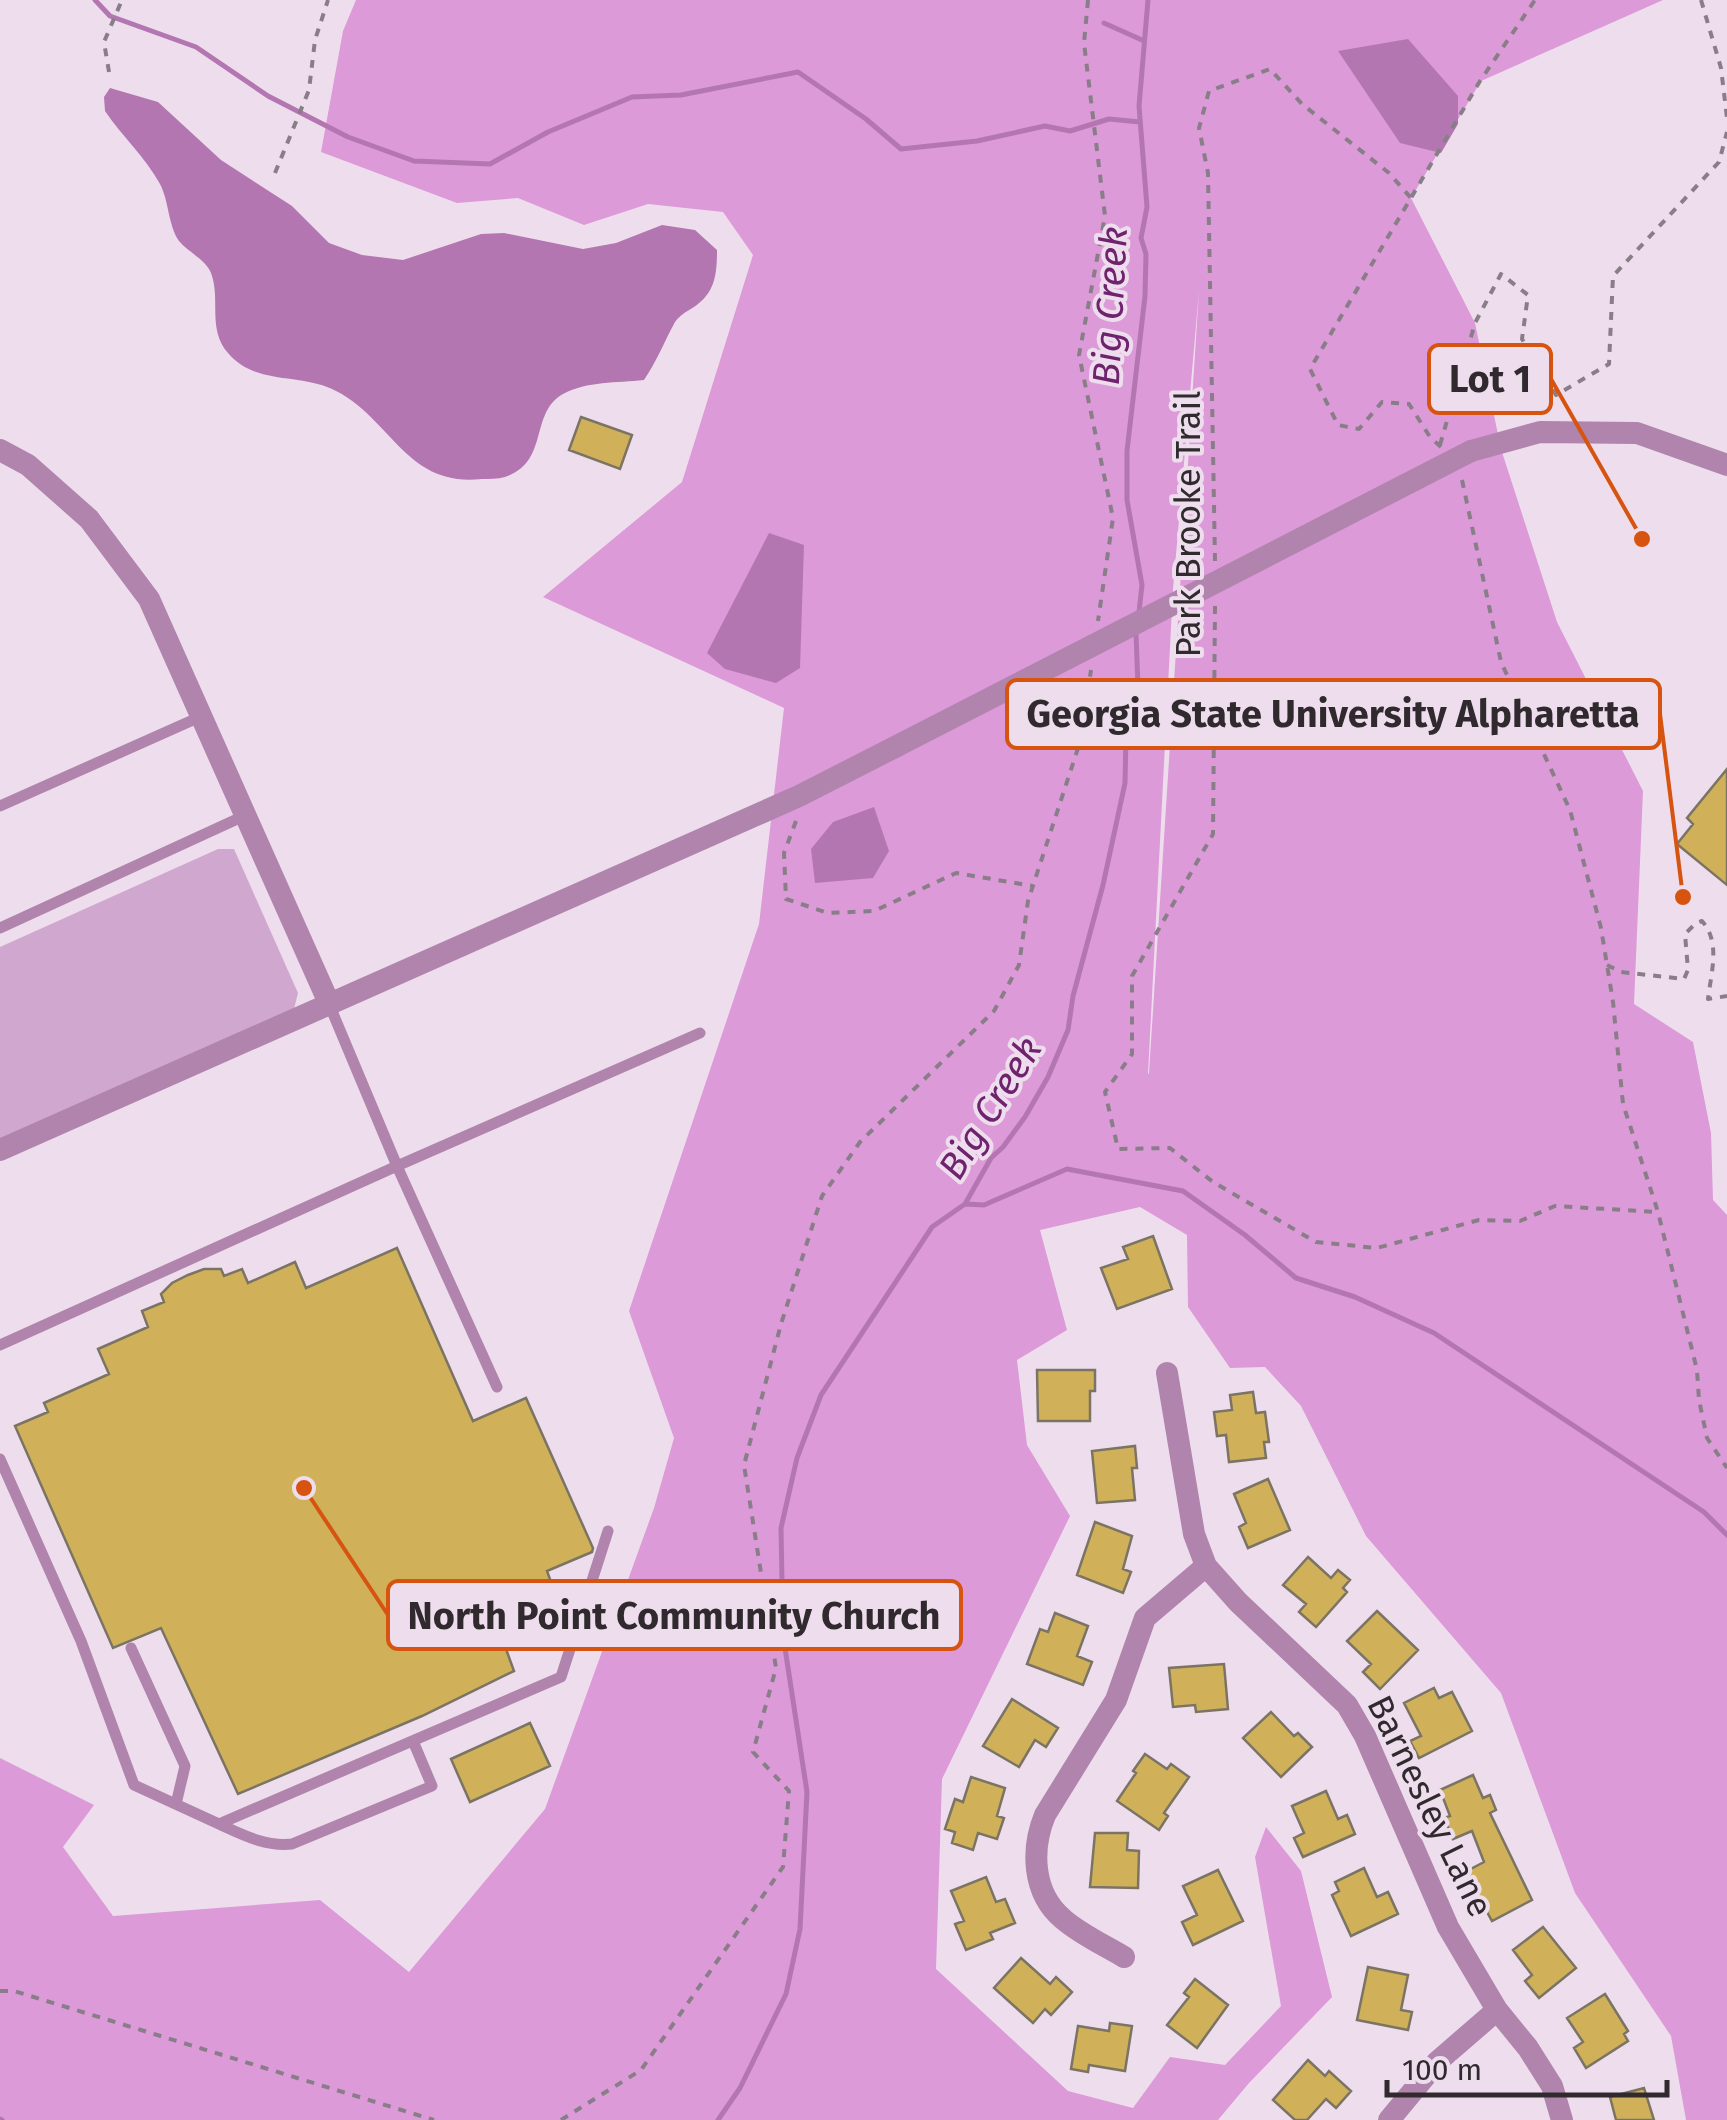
<svg xmlns="http://www.w3.org/2000/svg" width="1727" height="2120" font-family="'Fira Sans',sans-serif">
	<style>
		.green { fill: #d0a7ce }
		.forest { fill: #dc9ad8; fill-rule: evenodd }
		.water { fill: #b476b1 }
		.lines { fill: none; stroke-linecap: round; stroke-linejoin: round }
		.stream { stroke: #b476b1; stroke-width: 5 }
		.building { fill: #d0b15a; stroke: #7b7464; stroke-width: 2.5 }
		.path { stroke: #897e88; stroke-width: 4; stroke-dasharray: 8 8; stroke-linecap: butt }
		.lane { stroke: #b084ad; stroke-width: 11 }
		.street { stroke: #b084ad; stroke-width: 22 }
		.street-bridge { stroke: #b084ad; stroke-width: 22 }
		.labels { text-anchor: middle; stroke-width: 8; stroke-linejoin: round; paint-order: stroke }
		.street-label { font-size: 35px; fill: #302a2f; stroke: #eedeed }
		.water-label { font-size: 38px; font-style: italic; fill: #6f236e; stroke: #eedeed }
		.leader { fill: none; stroke: #d65410; stroke-width: 4 }
		.callout-dot { fill: #d65410; stroke: #eedeed; stroke-width: 4 }
		.callout { fill: #eedeed; stroke: #d65410; stroke-width: 4 }
		.callout-label { font-size: 38px; text-anchor: middle; font-weight: bold; fill: #302a2f }
	</style>
	<rect width="100%" height="100%" fill="#eedeed"/>
	<path class="green" d="M218 849H234L298 993 294 1009 0 1141V947Z"/>
	<path class="forest" d="M356 0H1663L1481 81 1411 198 1475 323 1501 449 1557 622 1643 791 1634 1004 1693 1042 1711 1133 1713 1200 1727 1215V2120H1686L1671 2036 1575 1893 1501 1693 1366 1536 1301 1406 1265 1367 1230 1368 1188 1307 1187 1235 1140 1207 1040 1230 1067 1330 1017 1360 1027 1445 1070 1516 942 1779 936 1969 1068 2091 1133 2108 1170 2057 1225 2065 1281 2006 1255 1857 1266 1827 1301 1871 1332 1997 1249 2083 1218 2120H0V1758L94 1805 63 1847 113 1916 320 1900 409 1972 545 1809 654 1508 674 1438 629 1311 759 924 784 708 543 597 682 482 753 255 723 212 648 204 584 225 518 198 457 203 321 152 343 31ZM1199 291 1149 1073 1148 1074 1173 589Z"/>
	<path class="water" d="M1408 39 1458 96V124L1441 153 1400 143 1338 51Z
		M110 88 158 102 221 160 292 206 329 243 362 255 403 260 481 234 504 233 583 249 616 243 662 225 695 230 717 250C717 275 715 293 694 307 686 312 680 315 675 322 664 342 657 361 644 380 617 383 587 381 563 394 529 413 550 462 505 477 498 479 489 479 482 479 405 488 390 415 332 389 297 373 255 385 228 353 207 329 221 299 211 273 206 260 188 252 179 241 168 225 169 201 160 184 146 158 121 135 105 111L104 97Z
		M769 533 804 545 800 668 776 683 725 669 707 653Z
		M874 807 889 851 873 878 815 883 811 849 833 822Z"/>
	<g class="lines">
		<path class="stream" d="M95 0 110 16 196 47 268 96 348 137 414 161 490 164 548 132 632 97 681 95 798 72 866 119 901 149 977 141 1045 126 1070 131 1109 119 1140 122
			M1104 23 1142 40
			M1139 612 1142 585 1127 500V451L1145 296 1146 254 1141 238 1147 207 1139 106 1148 0
			M965 1204 984 1205 1067 1169 1183 1191 1245 1235 1296 1278 1355 1297 1434 1333 1704 1512 1727 1535
			M0 2119 2 2120
			M718 2120 740 2088 786 1994 800 1929 807 1792 783 1635 781 1528 797 1458 821 1395 932 1227 965 1204 991 1158 1003 1147 1025 1117 1048 1077 1068 1030 1073 996 1103 885 1125 783 1126 735 1138 687 1136 633"/>
	</g>
	<path class="building" d="M581 417 632 435 620 469 569 450Z
		M1727 769V885L1677 844 1693 824 1687 818Z
		M1153 1236 1172 1289 1117 1309 1101 1268 1128 1259 1123 1247Z
		M397 1248 473 1421 526 1398 593 1548 592 1552 547 1571 551 1582 541 1586 558 1628 506 1649 514 1671 422 1716 238 1794 161 1628 113 1648 15 1426 48 1412 44 1403 109 1374 98 1349 148 1327 142 1311 164 1302 161 1294 172 1283 188 1275 204 1269H221L224 1276 242 1269 248 1283 295 1262 306 1288Z
		M1037 1370H1095V1391H1090V1421H1038Z
		M1253 1392 1256 1413 1265 1412 1269 1442H1264L1266 1458 1229 1462 1226 1435 1217 1436 1214 1412 1232 1410 1230 1395Z
		M1135 1446 1137 1468H1132L1135 1500 1097 1503 1092 1451Z
		M1268 1479 1290 1530 1248 1548 1239 1527 1246 1523 1234 1494Z
		M1095 1522 1132 1536 1123 1569 1131 1572 1123 1593 1077 1575Z
		M1308 1557 1331 1578 1338 1570 1350 1580 1343 1588 1347 1592 1316 1627 1299 1612 1306 1604 1283 1585Z
		M1377 1611 1418 1650 1380 1689 1363 1672 1371 1664 1347 1641Z
		M1055 1613 1088 1626 1077 1656 1092 1662 1083 1685 1027 1664 1040 1629 1048 1632Z
		M1224 1664 1228 1709 1196 1712 1195 1705 1173 1707 1169 1668Z
		M1434 1688 1439 1698 1452 1692 1472 1731 1419 1758 1410 1741 1421 1736 1404 1703Z
		M1012 1699 1058 1728 1046 1747 1035 1740 1019 1767 983 1746Z
		M1271 1712 1294 1736 1298 1733 1312 1747 1281 1777 1243 1738Z
		M530 1723 550 1766 470 1802 451 1759Z
		M1145 1754 1167 1769 1171 1764 1189 1777 1164 1813 1168 1816 1159 1830 1117 1801 1136 1773 1133 1771Z
		M1473 1775 1483 1798 1490 1795 1496 1810 1490 1813 1532 1900 1492 1921 1465 1872 1484 1862 1472 1831 1453 1839 1444 1818 1450 1816 1440 1790Z
		M971 1777 1005 1788 997 1816 1004 1818 997 1839 978 1833 973 1850 952 1843 955 1832 945 1829 955 1799 963 1802Z
		M1326 1791 1338 1819 1347 1815 1355 1834 1303 1857 1294 1838 1304 1833 1292 1806Z
		M1095 1833H1128L1127 1850 1139 1851 1138 1888 1090 1887Z
		M1364 1868 1377 1897 1388 1892 1398 1914 1351 1936 1332 1895 1339 1891 1335 1882Z
		M1218 1870 1243 1921 1193 1945 1182 1922 1197 1915 1183 1886Z
		M986 1877 996 1902 1005 1899 1015 1923 990 1933 993 1939 966 1950 955 1924 964 1921 951 1891Z
		M1543 1927 1576 1968 1539 1998 1525 1981 1532 1975 1513 1950Z
		M1021 1958 1050 1984 1056 1977 1072 1992 1051 2015 1045 2009 1033 2023 994 1988Z
		M1368 1967 1408 1975 1401 2010 1412 2012 1408 2030 1357 2020Z
		M1195 1979 1228 2005 1197 2048 1167 2025 1189 1997 1184 1993Z
		M1605 1994 1628 2031 1624 2034 1628 2041 1586 2068 1574 2048 1583 2042 1567 2018Z
		M1110 2023 1132 2026 1125 2071 1089 2065 1088 2072 1071 2069 1078 2026 1109 2031Z
		M1308 2060 1325 2076 1329 2071 1351 2091 1336 2108 1326 2099 1307 2120H1295L1273 2100Z
		M1644 2088 1654 2120H1616L1610 2097Z"/>
	<g class="lines">
		<path class="path" d="M1088 0 1084 43 1105 216 1079 355 1113 518 1098 621
			M1701 0 1721 68 1727 118
			M109 72 104 42 122 0
			M275 173 309 90 315 40 328 0
			M1440 445 1475 323 1501 274 1528 295 1522 339 1556 395 1609 364 1613 276 1719 162 1727 132
			M1441 447 1430 437 1409 404 1382 402 1359 429 1338 425 1310 369 1480 81 1535 0
			M1462 480 1501 662 1570 810 1601 928 1613 1002 1623 1104 1658 1212 1697 1370 1699 1400 1707 1438 1727 1468
			M1215 561 1208 173 1199 128 1209 91 1270 69 1302 104 1389 173 1411 198
			M1215 606 1213 834 1132 976V1054L1105 1092 1118 1149 1170 1148 1213 1182 1316 1242 1377 1248 1479 1220 1520 1221 1555 1206 1658 1212
			M796 821 784 853 786 899 828 913 874 911 956 873 1033 886
			M1607 965 1621 972 1684 979 1688 970 1685 934 1696 923 1702 921C1721 942 1711 973 1708 999L1727 996
			M0 1991H14L434 2120
			M561 2120 641 2070 783 1867 789 1791 753 1752 776 1668 744 1465 781 1324 822 1196 860 1142 994 1011 1019 965 1028 901 1080 742 1091 670"/>
		<path class="lane" d="M0 806 202 716
			M0 928 246 815
			M0 1345 397 1166 329 1004
			M497 1387 397 1166 700 1033
			M0 1459 81 1641 134 1785 219 1824 561 1677 608 1531
			M131 1648 185 1766 176 1804
			M219 1824C243 1835 266 1847 292 1844L432 1786 413 1741"/>
		<path class="street" d="M0 450 28 465 89 519 149 599 329 1003
			M1471 451 1540 432 1637 433 1727 465
			M0 1150 799 796 895 747
			M1167 1373 1194 1534 1206 1566 1238 1602 1347 1705 1365 1736 1448 1927 1497 2010 1528 2048 1552 2086 1562 2120
			M1124 1957C1104 1945 1080 1934 1063 1919 1032 1893 1031 1849 1045 1815L1116 1700 1145 1618 1206 1566
			M1389 2120 1437 2062 1497 2010"/>
		<path class="street-bridge" d="M895 747 1471 451"/>
	</g>
	<g class="labels">
		<g class="street-label">
			<text transform="translate(1188 524) rotate(-90)" y="12">Park Brooke Trail</text>
			<text transform="translate(1430 1806) rotate(64)" y="12">Barnesley Lane</text>
		</g>
		<g class="water-label">
			<text transform="translate(1110 306) rotate(-87)" y="13">Big Creek</text>
			<text transform="translate(990 1108) rotate(-58)" y="13">Big Creek</text>
		</g>
	</g>
	<path class="leader" d="M1642 539L1551 379M1683 897L1660 714M304 1488L388 1615"/>
	<g class="callout-dot">
		<circle cx="1642" cy="539" r="10"/>
		<circle cx="1683" cy="897" r="10"/>
		<circle cx="304" cy="1488" r="10"/>
	</g>
	<g class="callout">
		<rect x="1429" y="345" width="122" height="68" rx="10"/>
		<rect x="1007" y="680" width="653" height="68" rx="10"/>
		<rect x="388" y="1581" width="573" height="68" rx="10"/>
	</g>
	<g class="callout-label">
		<text x="1490" y="392">Lot 1</text>
		<text x="1333" y="727">Georgia State University Alpharetta</text>
		<text x="674" y="1629">North Point Community Church</text>
	</g>
	<path d="M1387 2080v15h280v-15" fill="none" stroke="#302a2f" stroke-width="5"/>
	<text x="1402" y="2080" font-size="30" fill="#302a2f" stroke="#eedeed" stroke-width="8" paint-order="stroke">100 m</text>
</svg>
